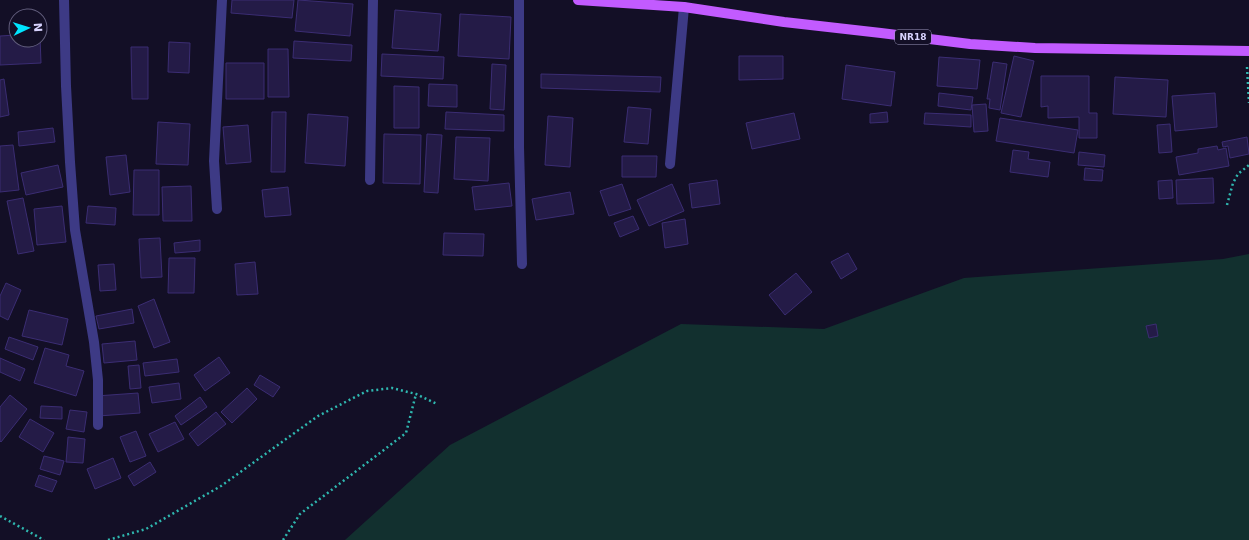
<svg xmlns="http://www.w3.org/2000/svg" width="1249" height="540" font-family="'DejaVu Sans',sans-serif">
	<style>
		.green { fill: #12302f }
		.building { fill: #241b47; stroke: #3b2d73 }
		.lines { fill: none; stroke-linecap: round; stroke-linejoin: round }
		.path { stroke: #2fb8b0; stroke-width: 2.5; stroke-dasharray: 2 3; stroke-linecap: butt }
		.street { stroke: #3d3a85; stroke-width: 10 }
		.primary { stroke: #c25bff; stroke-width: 10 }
		.labels { text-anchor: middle; stroke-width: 3; stroke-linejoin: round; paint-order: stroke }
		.shield { fill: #130f26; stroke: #9e99be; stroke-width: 1 }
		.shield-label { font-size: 9px; font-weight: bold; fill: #d9d4ff }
	</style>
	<rect width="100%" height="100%" fill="#130f26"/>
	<path class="green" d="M1249 254V540H345L450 445 681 324 824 329 964 278 1223 259Z"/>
	<path class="building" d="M232 0H294L292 18 231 13Z
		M298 0 353 4 350 36 295 31Z
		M395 10 441 14 438 51 392 48Z
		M460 14 511 17 509 59 458 56Z
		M16 35V40H40V37L41 63 0 65V36Z
		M294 41 352 45 351 61 293 58Z
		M169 42 190 43 189 73 168 72Z
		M131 47H148V99H132Z
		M268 49H288L289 97H268Z
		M382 54 444 57 443 79 381 76Z
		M739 56H783V79L739 80Z
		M1014 56 1034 61 1021 117 1001 113Z
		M939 57 980 60 977 89 937 86Z
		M993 62 1007 64 1000 110 989 108 990 99H987Z
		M226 63H264V99H226Z
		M492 64 506 65 504 110 490 109Z
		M846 65 895 72 891 106 842 99Z
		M541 74 661 77 660 92 541 88Z
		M1041 76H1089V113H1097V138H1079V117L1048 118V106L1041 107Z
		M1115 77 1168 80 1166 117 1113 114Z
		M4 79 9 115 0 117V80Z
		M429 84 457 85V107L428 106Z
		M394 86 419 87V128H394Z
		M939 93 973 97 971 110 938 106Z
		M1215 93 1217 127 1175 131 1172 96Z
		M986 104 988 131 974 132 972 105Z
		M628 107 651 109 648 144 624 142Z
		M272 112H286L285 172H271Z
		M446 112 504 115V131L445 129Z
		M887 112 888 122 870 123V114Z
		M794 113 800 139 752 149 746 123Z
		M925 113 971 115V127L924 124Z
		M308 114 348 117 345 166 305 163Z
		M548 116 573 118 570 167 545 165Z
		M1000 118 1078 130 1074 153 996 141Z
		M158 122 190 124 188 165 156 164Z
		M1170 124 1172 152 1159 153 1157 125Z
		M248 125 251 162 226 164 223 127Z
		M53 128 55 142 19 146 18 132Z
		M384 134 421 135 420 184 383 183Z
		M427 134 442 135 438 193 424 192Z
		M456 137 490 138 488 181 454 179Z
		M1247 137 1249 154 1230 158 1228 146 1223 147 1222 142Z
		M13 145 19 190 0 192V146Z
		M1217 146 1218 150 1226 148 1229 166 1179 175 1176 157 1198 153V149Z
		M1013 150 1029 152 1028 159 1050 162 1048 177 1010 172Z
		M1079 152 1105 155 1104 167 1078 165Z
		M126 155 130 192 110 195 106 157Z
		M622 156H657L656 177H622Z
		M58 165 63 187 26 195 21 173Z
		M1085 168 1103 170 1102 181 1084 180Z
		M134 170H159V215H133Z
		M1213 178 1214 203 1177 204 1176 180Z
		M717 180 720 204 692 208 689 184Z
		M1172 180 1173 198 1159 199 1158 181Z
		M509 183 512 206 475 210 472 187Z
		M622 184 631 209 609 216 600 191Z
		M672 184 684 211 649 226 637 200Z
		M191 186 192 221H163L162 187Z
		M288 187 291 215 265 217 262 190Z
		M570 192 574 214 536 220 532 199Z
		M23 198 34 251 18 254 7 201Z
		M62 206 66 242 37 245 34 209Z
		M88 206 116 208 115 225 86 223Z
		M633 216 639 229 620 237 614 223Z
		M685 219 688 244 665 248 662 223Z
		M444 233 484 234 483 256 443 255Z
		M160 238 162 277 141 278 139 239Z
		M200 240V251L175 253 174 243Z
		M848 253 857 269 841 279 831 262Z
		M169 258H195L194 293H168Z
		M255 262 258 294 237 295 235 264Z
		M114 264 116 290 100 291 98 265Z
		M796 273 812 292 785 315 769 295Z
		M6 283 21 290 8 320 0 316V296Z
		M154 299 170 342 154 348 138 306Z
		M132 309 134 323 99 329 96 316Z
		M29 310 68 319 62 345 22 336Z
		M1156 324 1158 336 1149 338 1146 326Z
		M9 337 38 347 33 360 5 349Z
		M135 341 137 360 104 363 102 344Z
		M45 348 69 355 66 366 84 371 76 396 34 383Z
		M219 357 230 373 205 391 194 375Z
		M0 358 25 369 20 381 0 372Z
		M177 359 179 372 145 376 143 363Z
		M139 365 141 388 130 389 128 366Z
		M260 375 280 387 273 397 254 385Z
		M179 383 181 399 152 403 149 387Z
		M247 388 257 399 232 423 221 412Z
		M138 393 140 413 98 416 96 396Z
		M10 395 27 409 1 442 0 441V407Z
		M200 397 207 407 181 425 175 416Z
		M41 406 62 407V419L40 418Z
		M70 410 87 412 84 432 66 429Z
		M216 412 226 424 198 446 189 434Z
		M30 419 54 433 43 452 19 437Z
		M175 422 184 439 158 452 149 434Z
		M136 431 146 456 130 462 120 437Z
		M68 437 85 439 83 463 66 462Z
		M44 456 64 461 60 475 40 469Z
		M113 458 121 478 95 489 87 469Z
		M150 462 156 472 134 486 128 476Z
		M39 475 57 481 52 492 35 486Z"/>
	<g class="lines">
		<path class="path" d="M1247 67 1249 103
			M1227 205 1233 183 1238 174 1249 165
			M0 516 44 540
			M108 540 146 529 221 486 318 416 367 391 392 388 416 394 437 404
			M283 540 300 514 406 433 416 394"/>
		<path class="street" d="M64 0 66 86 70 162 75 230 94 342 98 380V425
			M519 0V147L522 264
			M670 164 684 7
			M370 180 373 0
			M217 209 214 161 222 0"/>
		<path class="primary" d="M578 0 684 7 784 22 881 33 970 44 1035 48 1249 51"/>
	</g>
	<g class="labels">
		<rect class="shield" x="895" y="30" width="36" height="14" rx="3"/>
		<g class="shield-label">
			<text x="913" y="40">NR18</text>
		</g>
	</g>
	<g transform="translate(28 28) rotate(86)"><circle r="19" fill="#130f26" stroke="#625e7d"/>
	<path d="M0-3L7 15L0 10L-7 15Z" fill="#00e5ff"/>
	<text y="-6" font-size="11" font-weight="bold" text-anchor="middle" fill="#d9d4ff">N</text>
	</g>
</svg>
